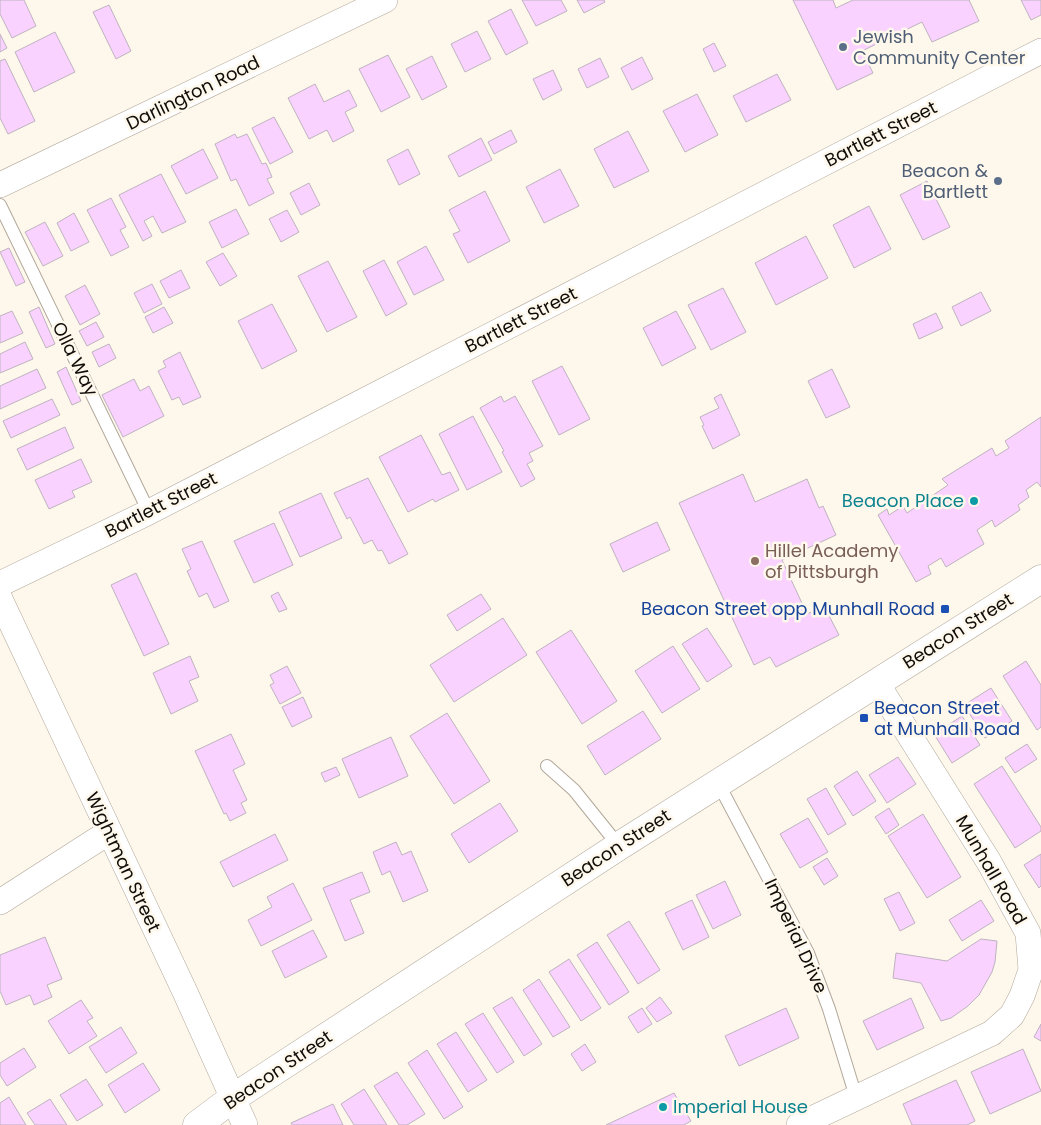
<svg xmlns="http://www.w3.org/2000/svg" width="1041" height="1125" font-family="Poppins,sans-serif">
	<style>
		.building { fill: #f9d2ff; stroke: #beb3bf }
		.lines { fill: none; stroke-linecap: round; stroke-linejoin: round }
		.service-casing { stroke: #b1a89a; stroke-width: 14 }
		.minor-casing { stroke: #b1a89a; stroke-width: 26 }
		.secondary-casing { stroke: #b1a89a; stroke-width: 29 }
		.service { stroke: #fff; stroke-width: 12 }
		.minor { stroke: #fff; stroke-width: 25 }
		.secondary { stroke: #fff; stroke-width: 28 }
		.service-dot { fill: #5c6f8a; stroke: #fef7ec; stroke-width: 2 }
		.culture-dot { fill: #0f9aa8; stroke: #fef7ec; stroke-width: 2 }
		.education-dot { fill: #8d6e63; stroke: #fef7ec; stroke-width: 2 }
		.transit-dot { fill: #1a4fb4; stroke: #fef7ec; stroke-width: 2 }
		.labels { text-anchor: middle; stroke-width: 5; stroke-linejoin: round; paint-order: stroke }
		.service-label { font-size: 18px; fill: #4e5e75; stroke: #fef7ec; text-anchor: start }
		.street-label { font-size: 18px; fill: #100d09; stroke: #fef7ec }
		.culture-label { font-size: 18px; fill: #0d838f; stroke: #fef7ec; text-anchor: end }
		.education-label { font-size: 18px; fill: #785e54; stroke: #fef7ec; text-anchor: start }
		.transit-label { font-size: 18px; fill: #164399; stroke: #fef7ec; text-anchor: end }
	</style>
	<rect width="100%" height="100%" fill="#fef7ec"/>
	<path class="building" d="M0 0H24L36 26 12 38 0 14Z
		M522 0H561L567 11 536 26Z
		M577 0H604L605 2 584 13Z
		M793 0H833L836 8 853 0H969L979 21 932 42 922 22 862 51 873 73 837 90Z
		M1021 0H1041V15L1031 20Z
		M109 5 131 51 116 59 93 12Z
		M511 9 528 43 506 55 488 21Z
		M477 31 491 59 465 72 451 44Z
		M55 32 75 72 34 92 15 52Z
		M0 34 7 48 0 52Z
		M714 43 726 66 714 72 703 49Z
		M388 55 410 97 381 112 359 69Z
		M432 56 447 87 422 100 406 69Z
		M642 57 653 79 632 90 621 68Z
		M600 58 609 77 587 88 578 69Z
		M5 59 35 121 8 134 0 118V61Z
		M553 70 562 90 543 100 533 79Z
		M777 74 791 100 746 122 733 96Z
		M315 84 324 102 349 90 357 106 345 112 354 131 333 142 327 130 309 139 288 98Z
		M697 94 718 135 685 152 663 111Z
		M274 117 293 152 270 164 252 128Z
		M511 130 517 142 494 154 488 142Z
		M628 131 649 171 614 188 594 149Z
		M235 134 237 138 247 134 262 164 266 163 272 177 267 179 274 193 249 206 236 179 231 181 215 144Z
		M481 138 492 160 459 177 448 156Z
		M203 149 218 178 186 194 171 166Z
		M408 149 420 174 399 185 387 160Z
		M560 169 579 206 544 223 526 187Z
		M161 174 186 222 162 233 153 216 144 221 152 236 143 241 119 195Z
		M927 181 950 227 923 240 900 195Z
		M309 183 320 205 301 215 290 193Z
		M485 191 510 241 468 263 453 234 460 231 449 210Z
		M111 198 126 227 120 230 129 247 111 256 87 210Z
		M869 206 891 249 854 268 833 225Z
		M236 209 249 234 222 248 209 222Z
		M287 210 299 232 281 242 269 219Z
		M74 213 89 242 71 251 57 223Z
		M45 222 63 256 43 266 25 232Z
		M806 236 828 278 776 305 755 263Z
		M426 246 444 280 414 295 397 262Z
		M9 248 25 282 16 286 0 252Z
		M223 253 237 276 220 286 206 262Z
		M384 260 407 304 386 316 363 271Z
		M328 261 357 317 327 332 298 276Z
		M181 270 190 288 169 298 160 281Z
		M152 284 162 304 144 313 134 293Z
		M85 285 100 314 80 325 65 296Z
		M723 288 746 332 711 350 688 305Z
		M981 292 991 311 961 326 952 307Z
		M272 304 297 351 262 369 238 321Z
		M39 307 55 344 46 348 29 312Z
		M164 307 173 323 153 333 145 317Z
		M12 311 23 333 0 343V316Z
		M676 311 696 348 662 366 643 328Z
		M936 313 943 328 919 339 913 324Z
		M96 322 104 337 87 346 79 331Z
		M25 342 33 359 0 373V354Z
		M109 344 116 358 99 367 92 352Z
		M180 352 201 397 183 405 179 397 172 400 158 371 166 367 163 361Z
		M562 366 590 419 559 435 532 381Z
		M66 367 81 401 72 405 57 372Z
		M37 369 46 388 0 409V386Z
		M832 369 850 407 826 418 808 381Z
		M134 379 140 391 149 386 164 416 123 437 102 395Z
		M721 394 740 435 713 449 702 426 704 425 700 417 719 408 714 398Z
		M501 396 504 402 515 396 543 446 529 453 533 461 527 464 535 479 521 487 502 452 504 451 480 408Z
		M52 399 60 415 11 438 3 421Z
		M473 416 502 472 467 490 439 434Z
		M1041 417V487L1037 482 1026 490 1029 497 1018 505 1020 510 995 527 992 520 977 530 984 544 946 567 941 558 928 566 931 574 916 582 878 515 887 509 889 515 903 506 907 513 948 485 942 479 992 448 996 456 1009 448 1005 441Z
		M65 427 74 448 27 470 17 449Z
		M421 435 442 475 450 472 459 490 435 502 433 499 408 512 379 457Z
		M81 459 92 482 72 491 75 497 49 509 35 480Z
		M743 474 755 502 807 479 819 508 823 506 836 535 782 560 807 614 824 606 839 635 776 667 770 657 754 665 679 503Z
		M368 478 408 554 389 564 382 550 378 551 372 540 364 544 350 517 347 519 334 493Z
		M321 493 342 538 300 557 279 512Z
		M657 522 670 550 623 572 610 544Z
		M274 523 293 565 254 583 234 541Z
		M202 541 229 601 214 608 207 593 199 597 187 571 191 569 182 549Z
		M136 573 169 644 144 656 111 585Z
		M278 592 287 609 279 612 271 596Z
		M481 594 491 609 457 631 447 615Z
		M503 618 527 655 454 702 430 665Z
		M707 628 732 666 707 682 682 644Z
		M571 630 617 701 582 724 536 652Z
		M673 646 700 689 662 713 635 671Z
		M190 656 199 677 189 681 198 701 171 714 153 673Z
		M1026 661 1041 685V727L1037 730 1003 676Z
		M287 666 301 693 280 704 270 685 274 683 270 675Z
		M991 688 1012 721 985 738 964 705Z
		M303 697 312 717 292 727 282 707Z
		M643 711 661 739 605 775 587 746Z
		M447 713 490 781 454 804 410 736Z
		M962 716 980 745 952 763 934 734Z
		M231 734 245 764 233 770 247 800 241 803 246 813 230 821 226 813 224 814 195 751Z
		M391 737 408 776 359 798 342 759Z
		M1027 744 1037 759 1015 773 1005 758Z
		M898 757 916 784 887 803 869 775Z
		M1002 766 1041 827V831L1015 848 974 784Z
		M336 767 340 775 325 782 321 773Z
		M857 771 876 801 853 816 834 786Z
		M826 788 846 824 828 835 807 799Z
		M500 803 518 831 469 863 451 834Z
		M889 808 899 825 886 834 875 817Z
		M923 814 961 877 927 898 888 836Z
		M808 818 828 852 800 868 780 834Z
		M275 834 288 860 233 887 220 862Z
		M396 842 402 855 411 851 428 891 403 902 390 871 382 875 373 852Z
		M1041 854V886L1039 888 1024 865Z
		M827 858 838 876 824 885 813 867Z
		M362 872 370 892 350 900 364 933 345 941 323 888Z
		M725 881 741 915 713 929 696 895Z
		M293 883 312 920 261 946 248 920 272 907 267 897Z
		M899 892 915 923 900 931 884 899Z
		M692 900 709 937 683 950 665 913Z
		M981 900 994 921 962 941 949 920Z
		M629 921 660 970 638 984 607 935Z
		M313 930 327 957 285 978 272 951Z
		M45 937 62 979 47 985 52 997 34 1005 30 995 6 1005 0 991V955Z
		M981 939 997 941 995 962 992 972 979 995 968 1006 951 1018 941 1021 921 983 893 978 896 953 947 961Z
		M597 942 629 992 609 1005 577 955Z
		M569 959 601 1008 581 1021 549 972Z
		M539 979 570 1027 553 1037 523 990Z
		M512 997 542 1044 524 1056 493 1008Z
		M660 997 672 1013 657 1022 646 1008Z
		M911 998 924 1028 877 1050 863 1021Z
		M81 1000 93 1018 87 1021 97 1036 69 1054 48 1021Z
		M642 1008 652 1024 638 1033 628 1017Z
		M786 1008 799 1038 739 1066 725 1036Z
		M483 1013 514 1062 497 1073 465 1024Z
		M1041 1024V1041L1034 1037Z
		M121 1027 137 1053 106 1073 89 1047Z
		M456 1032 487 1080 468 1092 437 1044Z
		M585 1044 596 1062 582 1071 571 1054Z
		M24 1048 36 1067 7 1086 0 1075V1063Z
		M1023 1049 1041 1091 990 1114 971 1072Z
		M427 1050 463 1107 444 1119 408 1063Z
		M143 1063 160 1090 125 1113 108 1085Z
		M397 1072 425 1114 407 1125H399L374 1086Z
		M86 1079 103 1105 77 1121 60 1095Z
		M956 1080 975 1121 967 1125H912L903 1104Z
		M364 1089 387 1125H354L341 1104Z
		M674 1093 691 1121 684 1125H606Z
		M9 1097 26 1125H0V1103Z
		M50 1099 67 1125H35L27 1113Z
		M333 1104 343 1125H292L291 1123Z"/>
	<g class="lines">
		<g class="service-casing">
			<path id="service" d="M0 205 149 512
				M547 766 574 790 619 846
				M718 783 808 953 829 1009 856 1097"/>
		</g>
		<g class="minor-casing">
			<path id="minor" d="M0 185 385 0
				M0 584 149 512 1041 51
				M0 599 185 992 245 1125
				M0 902 109 832
				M799 1125 992 1033 1012 1015 1022 996 1031 970 1028 933 989 862 876 682"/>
		</g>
		<g class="secondary-casing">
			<path id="secondary" d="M197 1125 233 1098 619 846 1041 579"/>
		</g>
		<use href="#service" class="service"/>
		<use href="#minor" class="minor"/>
		<use href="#secondary" class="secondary"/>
	</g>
	<g class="service-dot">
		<circle cx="843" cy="47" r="5"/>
		<circle cx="998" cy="181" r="5"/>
	</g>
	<g class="culture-dot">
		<circle cx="974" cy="501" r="5"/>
		<circle cx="663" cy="1107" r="5"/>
	</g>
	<circle class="education-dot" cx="755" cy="561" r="5"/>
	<g class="transit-dot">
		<rect x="940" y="604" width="10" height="10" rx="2.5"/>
		<rect x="859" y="713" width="10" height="10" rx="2.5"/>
	</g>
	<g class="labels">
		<g class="service-label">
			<text x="853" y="43">Jewish<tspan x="853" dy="21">Community Center</tspan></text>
			<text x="988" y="177" text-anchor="end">Beacon &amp;<tspan x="988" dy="21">Bartlett</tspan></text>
		</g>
		<g class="street-label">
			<text transform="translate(193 93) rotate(-26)" y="6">Darlington Road</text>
			<text transform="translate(881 134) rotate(-27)" y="6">Bartlett Street</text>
			<text transform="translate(521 320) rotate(-27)" y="6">Bartlett Street</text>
			<text transform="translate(75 359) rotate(64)" y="6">Olla Way</text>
			<text transform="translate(161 505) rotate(-27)" y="6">Bartlett Street</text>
			<text transform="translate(958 631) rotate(-32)" y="6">Beacon Street</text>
			<text transform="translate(616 848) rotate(-33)" y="6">Beacon Street</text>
			<text transform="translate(123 862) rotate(65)" y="6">Wightman Street</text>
			<text transform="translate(991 870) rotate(60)" y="6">Munhall Road</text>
			<text transform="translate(796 936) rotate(65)" y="6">Imperial Drive</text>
			<text transform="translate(278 1070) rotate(-34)" y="6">Beacon Street</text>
		</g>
		<g class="culture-label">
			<text x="964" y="507">Beacon Place</text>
			<text x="673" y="1113" text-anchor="start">Imperial House</text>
		</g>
		<g class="education-label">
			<text x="765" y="557">Hillel Academy<tspan x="765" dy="21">of Pittsburgh</tspan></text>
		</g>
		<g class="transit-label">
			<text x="935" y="615">Beacon Street opp Munhall Road</text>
			<text x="874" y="714" text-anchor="start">Beacon Street<tspan x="874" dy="21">at Munhall Road</tspan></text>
		</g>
	</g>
</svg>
